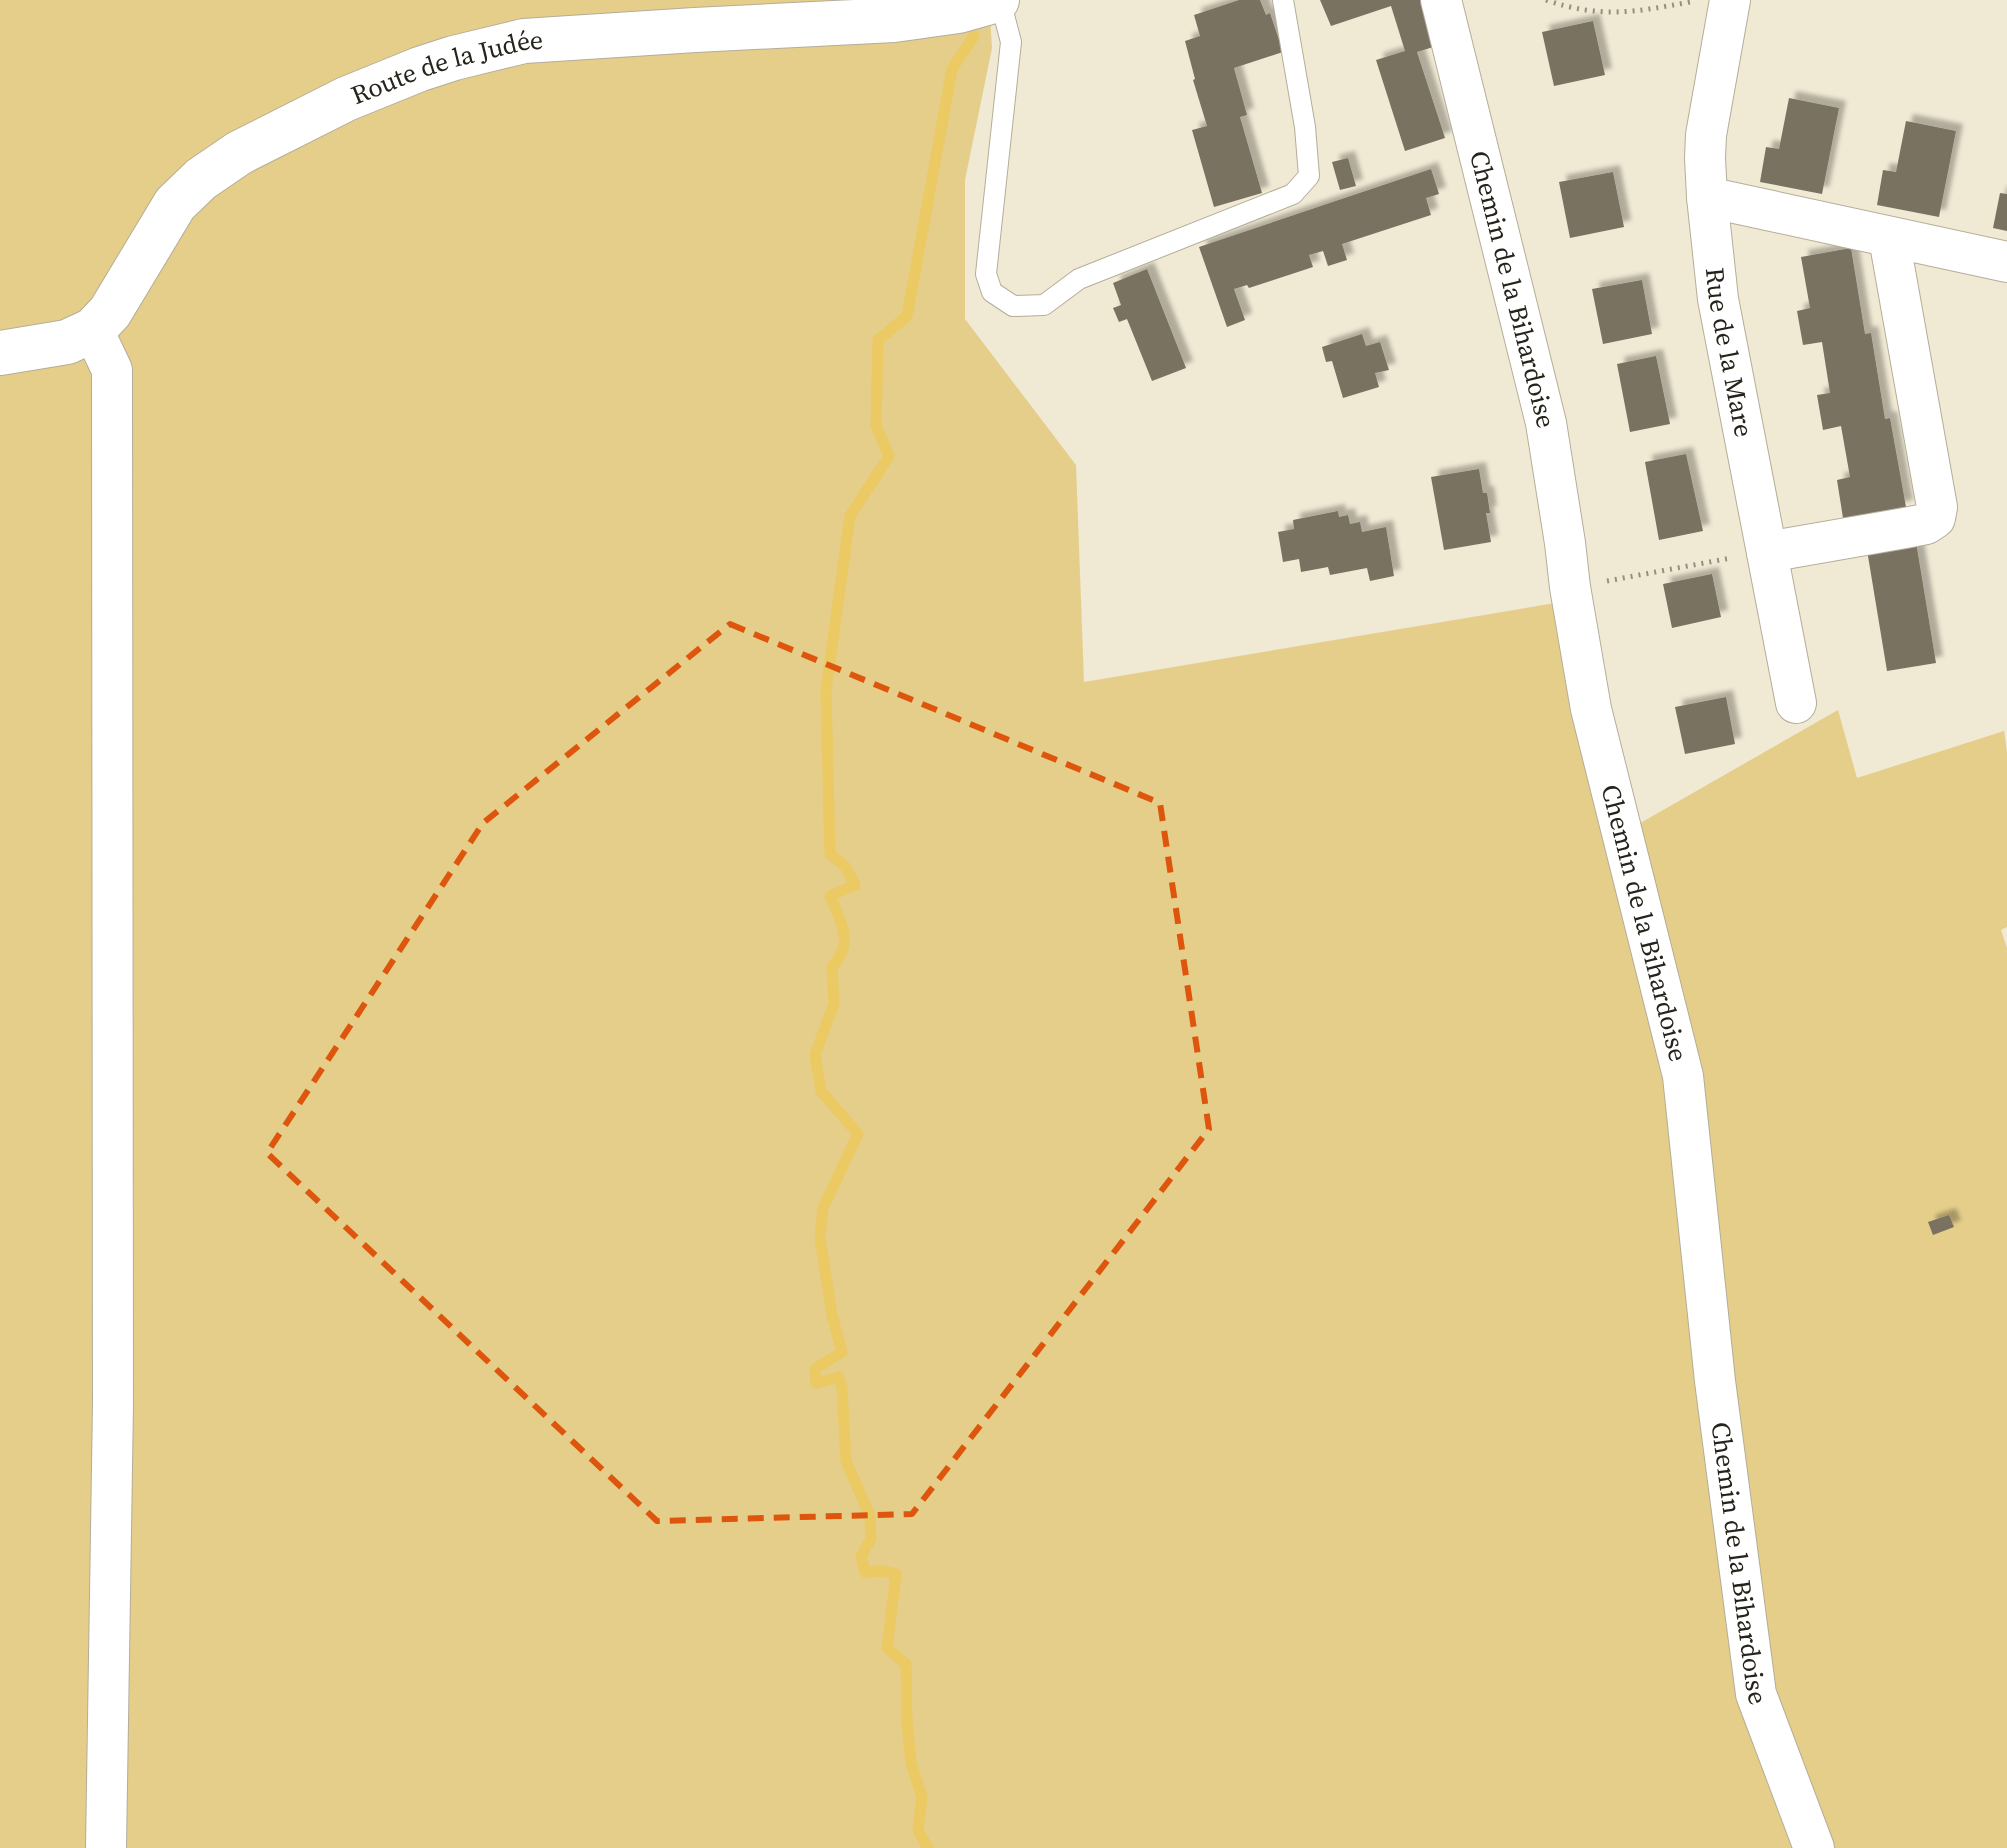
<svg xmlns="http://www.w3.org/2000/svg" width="2007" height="1848" font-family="'Source Serif 4',serif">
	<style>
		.green { fill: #e5ce89 }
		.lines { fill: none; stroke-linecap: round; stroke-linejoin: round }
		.stream { stroke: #ebc963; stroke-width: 11 }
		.building { fill: #797260; filter: url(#shadow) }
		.service-casing { stroke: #b4ad99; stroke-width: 22 }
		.minor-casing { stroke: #b4ad99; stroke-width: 42 }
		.tertiary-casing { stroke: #b4ad99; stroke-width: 46 }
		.path { stroke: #948f80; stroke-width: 5; stroke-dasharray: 2 6; stroke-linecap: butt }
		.service { stroke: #fff; stroke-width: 20 }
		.minor { stroke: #fff; stroke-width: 40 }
		.tertiary { stroke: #fff; stroke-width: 44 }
		.marked { fill: none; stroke: #de560d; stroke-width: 6; stroke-dasharray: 16 10; stroke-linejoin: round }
		.labels { text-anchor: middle; stroke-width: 6; stroke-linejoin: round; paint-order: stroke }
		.street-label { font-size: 26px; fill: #26231b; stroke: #f0e9d4 }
	</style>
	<defs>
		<filter id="shadow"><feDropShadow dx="7" dy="-7" stdDeviation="2" flood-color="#0004"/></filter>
	</defs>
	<rect width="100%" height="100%" fill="#f0e9d4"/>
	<path class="green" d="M0 0H989L992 48 965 180V319L1076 465 1084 682 1573 600 1623 833 1838 710 1857 778 2004 731 2007 752V927L2001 930 2007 948V1848H0Z"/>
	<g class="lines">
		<path class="stream" d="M928 1848 918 1830 922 1797 911 1763 907 1722 906 1664 887 1648 896 1574 882 1571 865 1572 861 1556 871 1539 870 1516 846 1461 842 1388 839 1377 816 1383 815 1369 842 1352 832 1315 820 1238 823 1208 858 1134 821 1091 815 1055 834 1003 832 967C855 942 841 923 830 896L855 885 845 866 830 854 826 690 850 516 889 456 876 425 878 340 907 316 952 69 974 36"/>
	</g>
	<path class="building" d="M1239 0H1260L1266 15 1270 13 1283 52 1234 68 1247 115 1240 117 1262 193 1214 207 1192 130 1207 126 1193 80 1195 79 1185 41 1200 36 1194 15Z
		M1320 0H1432L1443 44 1417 52 1445 138 1405 151 1376 60 1405 51 1391 6 1331 26Z
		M1593 21 1605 75 1554 86 1542 32Z
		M1789 98 1839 108 1822 194 1760 182 1766 147 1779 149Z
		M1906 121 1956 131 1939 217 1877 205 1883 170 1896 172Z
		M1348 158 1356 186 1340 190 1332 162Z
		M1431 169 1439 194 1426 198 1431 215 1342 244 1347 260 1328 266 1323 251 1309 255 1313 267 1249 288 1247 285 1234 289 1245 320 1227 327 1199 247Z
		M1613 172 1624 227 1570 238 1559 182Z
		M2000 193 2007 194V231L1993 228Z
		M1851 248 1865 334 1871 333 1885 419 1890 418 1906 507 1843 518 1837 480 1850 477 1841 426 1823 430 1817 395 1830 393 1822 342 1803 345 1797 311 1810 308 1801 257Z
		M1147 269 1186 368 1152 381 1127 319 1119 322 1113 308 1121 305 1113 283Z
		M1642 280 1652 334 1603 344 1592 289Z
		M1362 334 1366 346 1380 342 1389 370 1375 373 1379 387 1343 398 1332 361 1326 362 1322 347Z
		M1656 356 1670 424 1630 432 1617 364Z
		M1686 454 1703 531 1659 540 1645 462Z
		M1479 469 1483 493H1487L1490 513H1486L1491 542 1444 550 1431 477Z
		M1338 511 1339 517 1348 515 1350 524 1360 522 1362 532 1386 527 1394 576 1370 581 1367 568 1330 575 1328 567 1301 572 1299 559 1283 562 1278 532 1294 529 1293 520Z
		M1916 542 1936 663 1887 671 1867 550Z
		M1712 574 1721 617 1672 628 1663 584Z
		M1726 697 1735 744 1685 754 1675 707Z
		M1949 1215 1954 1227 1933 1235 1928 1222Z"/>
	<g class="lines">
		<g class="service-casing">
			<path id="service" d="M1000 0 1011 42 986 274 992 292 1013 306 1044 305 1079 279 1293 194 1309 176 1305 127 1283 0"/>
		</g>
		<g class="minor-casing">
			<g id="minor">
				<path id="s1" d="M1441 0 1546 423 1565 543 1570 587 1591 709 1683 1076 1715 1381 1756 1694 1814 1848"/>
				<path id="s2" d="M1730 0 1706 135 1705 158 1707 197 1718 299 1796 703"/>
				<path d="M1707 197 2007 262"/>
				<path d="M93 330 112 370 113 1404 106 1848"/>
				<path d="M1767 552 1905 528 1926 524 1935 518 1937 507 1889 238"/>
			</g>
		</g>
		<g class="tertiary-casing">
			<g id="tertiary">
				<path id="s3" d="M0 353 67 342 93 330 110 312 175 204 201 179 239 153 346 99 420 69 454 58 524 41 695 30 894 20 958 11 997 0"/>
			</g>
		</g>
		<path class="path" d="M1546 0C1601 19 1635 12 1690 2
			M1607 581 1731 558"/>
		<use href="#service" class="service"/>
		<use href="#minor" class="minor"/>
		<use href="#tertiary" class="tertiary"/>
	</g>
	<path class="marked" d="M730 624 1160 803 1209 1129 912 1514 657 1521 267 1153 483 823Z"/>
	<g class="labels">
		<g class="street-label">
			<text dy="9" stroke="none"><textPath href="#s3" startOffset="556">Route de la Judée</textPath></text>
			<text dy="9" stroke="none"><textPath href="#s1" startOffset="298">Chemin de la Bihardoise</textPath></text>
			<text dy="9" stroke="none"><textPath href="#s2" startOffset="356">Rue de la Mare</textPath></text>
			<text dy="9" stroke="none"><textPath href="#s1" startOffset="946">Chemin de la Bihardoise</textPath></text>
			<text dy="9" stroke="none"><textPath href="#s1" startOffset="1594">Chemin de la Bihardoise</textPath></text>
		</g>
	</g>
</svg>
